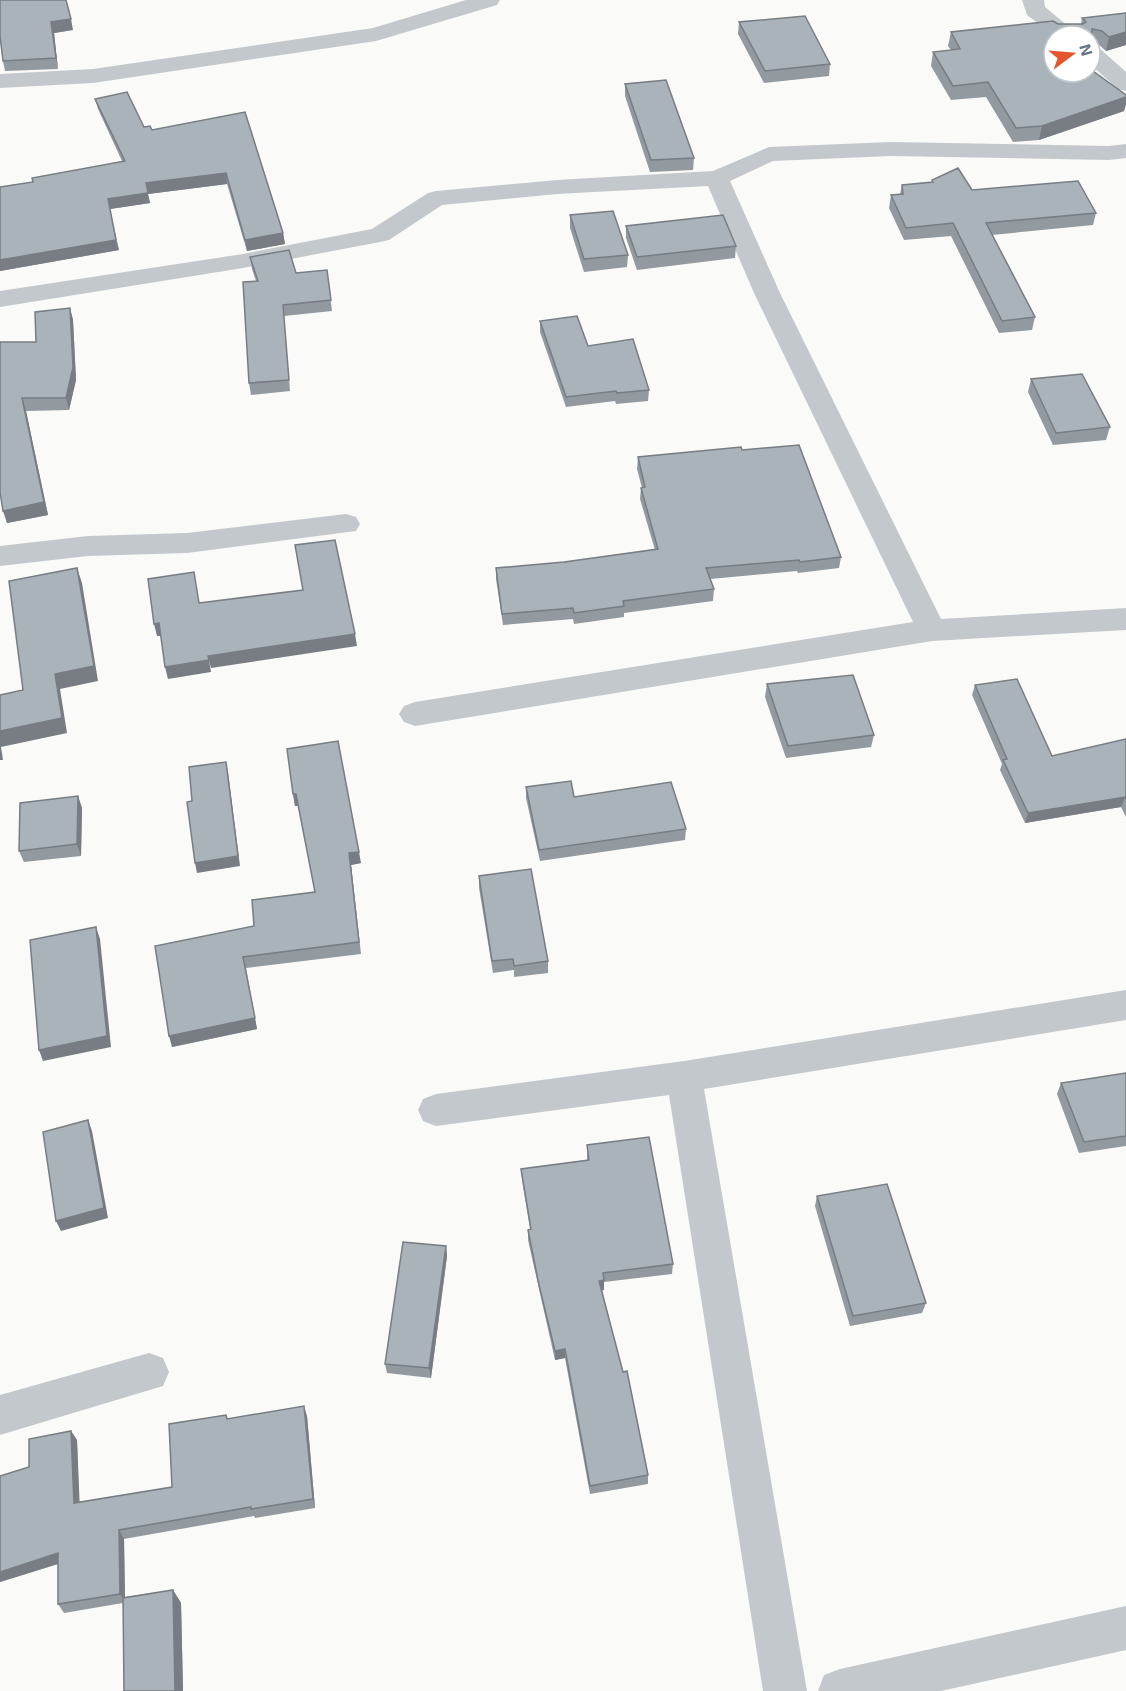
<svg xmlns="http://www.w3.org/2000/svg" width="1126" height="1691" font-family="'Exo 2',sans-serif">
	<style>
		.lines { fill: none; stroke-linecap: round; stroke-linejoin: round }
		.minor { fill: #c3c8cc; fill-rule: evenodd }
		.wall { fill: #929a9f }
		.shaded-wall { fill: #777d82 }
		.building { fill: #aab3b9; stroke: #777d82; stroke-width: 1.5 }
	</style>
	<rect width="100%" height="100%" fill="#fafaf8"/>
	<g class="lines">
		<path class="minor" d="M466 0H500L497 5 376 41 93 83 0 88V74L93 69 373 28Z
			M1022 0H1044L1045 7 1080 36H1055L1027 15Z
			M1090 45 1098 47 1126 72V91L1118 89 1090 64Z
			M891 142 1109 146 1126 144V158L1109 160 891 156 773 161 730 181 780 293 941 619 1126 608V630L932 641 415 726 404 722 399 714 404 706 415 702 913 622 754 293 708 186 557 194 442 205 389 240 380 242 243 268 0 307V291L243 254 372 229 428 193 436 191 557 180 713 171 769 147Z
			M346 514 356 517 360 524 356 531 187 553 88 556 0 566V546L88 536 187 533Z
			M1126 990V1020L704 1089 807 1691H763L669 1095 436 1126 423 1121 418 1110 423 1099 436 1094 684 1061Z
			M149 1353 163 1358 169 1372 163 1386 0 1435V1395Z
			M1126 1606V1650L941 1691H818L824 1675 840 1669Z"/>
	</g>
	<path class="wall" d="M1126 13V45L1106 51 1099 45 1091 44 1090 47V36L1054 72 1126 95V104L1124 111 1039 140 1013 142 986 97 951 100 931 66 933 52 951 50 948 46 951 32 1058 24H1081L1082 18Z
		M739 22 830 64 829 76 764 83 738 34Z
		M73 30 54 33 58 69 5 71 3 61 0 36Z
		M625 84 694 158 693 170 650 172 625 96Z
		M95 99 144 127 152 130 245 112 283 233 285 244 247 251 227 184 148 194 150 203 110 209 119 250 0 271V187L33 182 122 161 98 109Z
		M932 180 972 190 1096 213 1093 225 992 235 1035 317 1032 330 999 333 951 236 904 240 889 208 891 195 900 194 902 185 932 182Z
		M570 215 628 255 627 267 584 272 570 228Z
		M626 226 736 246 735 258 637 270 626 238Z
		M250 257 296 273 327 270 332 311 284 316 290 391 251 395 249 383 256 281 252 269Z
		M70 308 73 320 76 380 69 410 26 411 48 515 7 523 0 492 36 342Z
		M540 321 588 346 649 390 648 401 616 404 615 401 566 407 540 332Z
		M1031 379 1110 427 1106 440 1053 445 1028 392Z
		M742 450 841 557 839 568 798 573 797 571 710 579 714 589 713 601 624 613V617L574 624 573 619 503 625 496 579V568L564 562 655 550 640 499 641 488H642L637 469 638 457Z
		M767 684 874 735 871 747 786 758 765 697Z
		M975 685 1052 756 1126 739V817L1121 807 1025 823 1000 770 1002 764 972 695Z
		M526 787 574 797 686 829 685 840 540 861 526 798Z
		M293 794 361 863 351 865 361 954 246 968 257 1029 172 1047 254 926 315 892 298 806H295Z
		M78 796 82 808 81 856 24 862 19 851Z
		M479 876 548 961V973L514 977V970L493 973 479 888Z
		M1126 1073V1146L1079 1153 1057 1094 1061 1083Z
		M587 1145 673 1264 672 1274 604 1282V1290H602L648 1475V1484L590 1494 565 1358 555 1360 528 1240V1230L530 1229 522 1180 521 1169 587 1160Z
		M817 1196 926 1303 922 1313 850 1326 815 1206Z
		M446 1246 447 1256 431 1378 387 1373 385 1364Z
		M226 1415 228 1419 307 1416 315 1508 255 1518 254 1516 124 1539 125 1597 173 1590 181 1603 183 1691H124L123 1603 64 1613 58 1604V1564L0 1582 29 1467 71 1431 77 1440 79 1502 172 1487Z"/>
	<path class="shaded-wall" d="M71 19 73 30 54 33 58 69 56 58 51 22Z
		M1126 32V45L1106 51 1109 37Z
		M1126 97V104L1124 111 1039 140 1042 126Z
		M226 173 227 184 148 194 150 203 110 209 108 199 146 183Z
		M283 233 285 244 247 251 245 240Z
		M116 240 119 250 0 271V260Z
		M70 308 73 320 76 380 69 410 66 398Z
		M22 398 26 411 48 515 7 523 3 511Z
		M77 568 82 583 98 681 60 689 67 733 1 747 3 760H0V731L55 674Z
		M159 623 162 636H157L154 624Z
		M355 634 357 646 211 668 208 656Z
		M209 660 211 672 168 679 165 667Z
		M226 762 228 772 240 866 197 873 195 863Z
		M293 794H296L298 806H295Z
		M78 796 82 808 81 856 77 844Z
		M1125 797 1121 807 1025 823 1028 813Z
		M359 852 361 863 351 865 361 954 349 853Z
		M96 927 100 939 111 1047 43 1061 39 1050Z
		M243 957 257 1029 172 1047 169 1036Z
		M88 1120 92 1131 108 1218 61 1231 56 1221Z
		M446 1246 447 1256 431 1378 429 1368Z
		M604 1280V1290L599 1291V1281Z
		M565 1349V1358L555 1360V1351Z
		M304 1406 307 1416 315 1508 313 1499Z
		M71 1431 77 1440 80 1512 74 1503Z
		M119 1530 124 1539 125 1602 120 1594Z
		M58 1553 64 1562 0 1582V1572Z
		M173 1590 181 1603 183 1691H175Z"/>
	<path class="building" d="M0 0H66L71 19 51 22 56 58 3 61 0 36Z
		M1126 13V32L1109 37 1102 31 1092 29 1091 43H1090V36H1054V72H1090V69L1126 95V97L1042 126 1016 128 988 82 953 86 933 52 960 49 951 32 1053 21 1058 24H1083L1086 22 1082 18Z
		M805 16 830 64 765 71 739 22Z
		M666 80 694 158 651 160 625 84Z
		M127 92 144 127 150 126 152 130 245 112 283 233 245 240 226 173 146 183 148 193 108 199 116 240 0 260V187L33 182 32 178 125 161 95 99Z
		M958 168 972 190 1078 181 1096 213 986 223 1035 317 1002 321 953 223 906 228 891 195 903 194 902 185 933 182 932 180Z
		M613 211 628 255 584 259 570 215Z
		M723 215 736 246 637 257 626 226Z
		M289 250 296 273 327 270 331 300 283 305 289 380 249 383 243 282 258 281 250 257Z
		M70 308 73 367 66 398H22L44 502 3 511 0 492V342H36L35 312Z
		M577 316 588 346 633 339 649 390 617 393 616 391 566 397 540 321Z
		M1082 374 1110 427 1056 433 1031 379Z
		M799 445 841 557 800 562 799 560 706 568 714 589 623 601 624 606 574 613 573 608 502 614 496 568 564 562 658 549 641 488 645 487 638 457 741 447 742 450Z
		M335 540 355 634 208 656 209 660 165 667 159 623 154 624 148 579 194 572 199 603 303 590 295 545Z
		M77 568 94 666 55 674 62 718 0 731V695L23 690 9 581Z
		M853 675 874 735 788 746 767 684Z
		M1017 679 1052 756 1126 739V799L1125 797 1028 813 1003 760 1007 759 975 685Z
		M338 741 359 852 349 853 359 942 243 957 255 1018 169 1036 155 946 254 926 252 900 315 892 296 794H293L287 749Z
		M226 762 238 856 195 863 187 802 192 801 189 767Z
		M571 781 574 797 671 782 686 829 539 850 526 787Z
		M78 796 77 844 19 851 20 803Z
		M531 869 548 961 514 966 513 959 492 961 479 876Z
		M96 927 107 1036 39 1050 30 940Z
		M1126 1073V1136L1084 1142 1061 1083Z
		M88 1120 104 1208 56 1221 43 1132Z
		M649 1137 673 1264 603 1273 604 1280 599 1281 623 1372 627 1371 648 1475 590 1486 565 1349 555 1351 539 1285 528 1230 531 1229 521 1169 589 1160 587 1145Z
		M887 1184 926 1303 853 1316 817 1196Z
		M403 1242 446 1246 429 1368 385 1364Z
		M304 1406 313 1499 251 1509V1507L119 1530 120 1594 58 1604V1553L0 1572V1476L29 1467V1439L71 1431 74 1503 172 1487 169 1424 226 1415 227 1419Z
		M173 1590 175 1691H124L123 1598Z"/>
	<g transform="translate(1072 54) rotate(74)"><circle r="28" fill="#ffffff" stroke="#c1c8cd" stroke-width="1.5"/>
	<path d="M0-4.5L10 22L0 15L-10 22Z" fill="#e4572e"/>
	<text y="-9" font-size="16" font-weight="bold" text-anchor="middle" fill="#657683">N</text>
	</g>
</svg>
